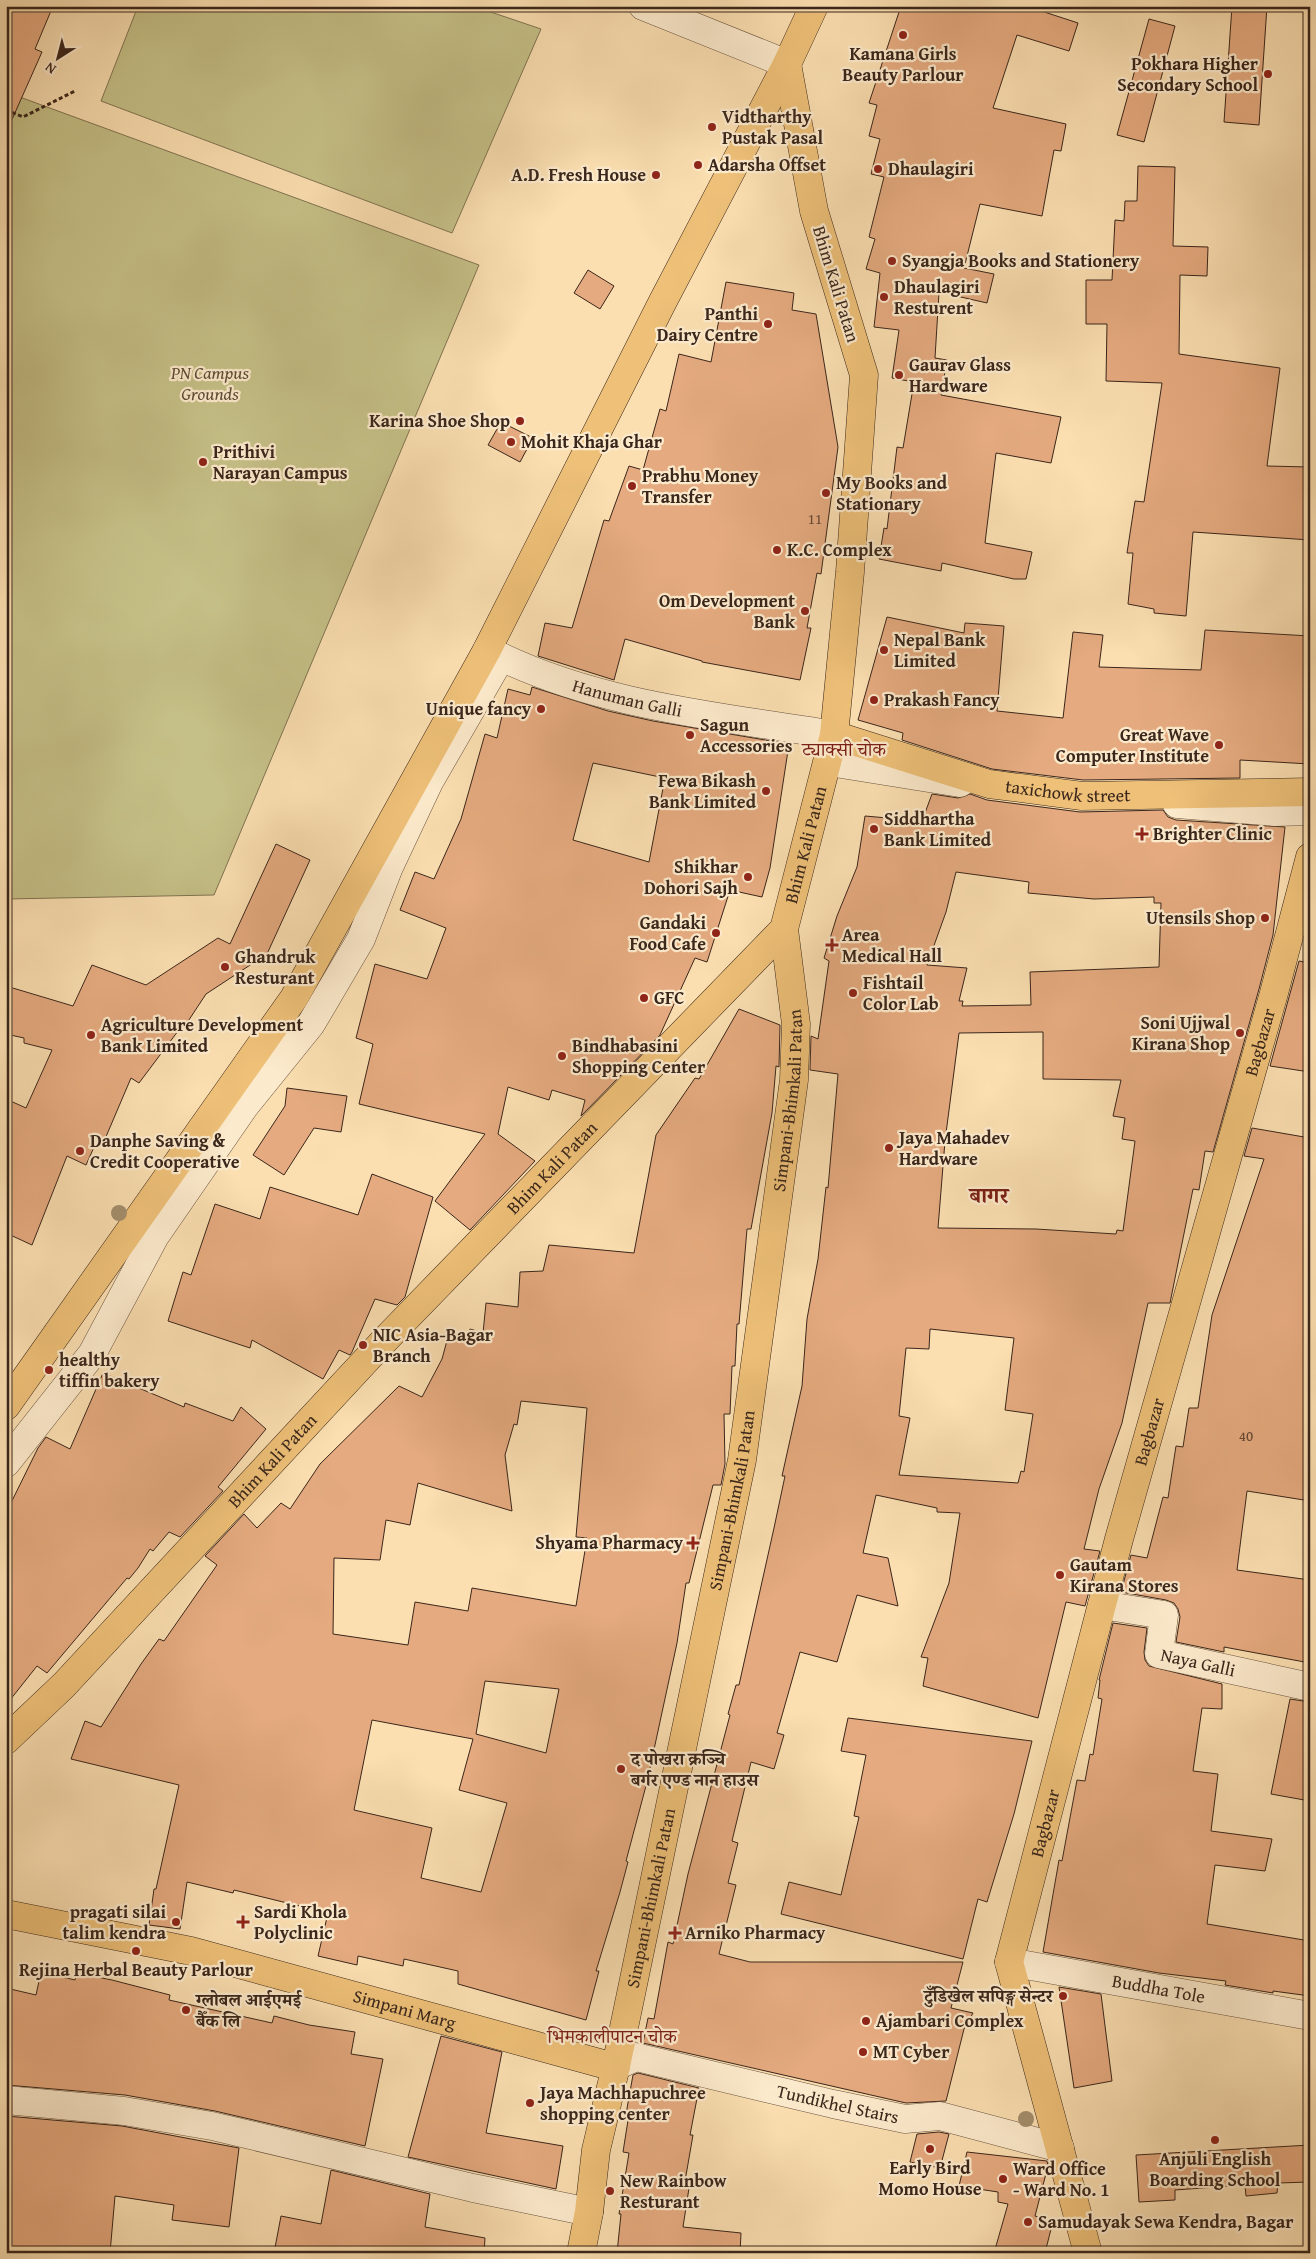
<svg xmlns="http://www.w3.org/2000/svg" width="1316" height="2259" font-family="'Gentium Book Plus','Noto Serif Devanagari',serif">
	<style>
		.green { fill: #c5c087; stroke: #807351 }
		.building { fill: #e5aa7f; stroke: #3a261b; fill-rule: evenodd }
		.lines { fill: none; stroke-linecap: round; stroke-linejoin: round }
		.minor-casing { stroke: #6a5440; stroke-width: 29 }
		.major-casing { stroke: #3a261b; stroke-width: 29 }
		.path { stroke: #3a261b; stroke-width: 3; stroke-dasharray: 4 2.5; stroke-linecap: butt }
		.minor { stroke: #fceacc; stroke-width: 28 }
		.major { stroke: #eec078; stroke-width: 28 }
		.tree { fill: #a48e6d }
		.poi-dot { fill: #8f2418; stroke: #fceacc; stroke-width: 2 }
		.labels { text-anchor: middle; stroke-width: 4.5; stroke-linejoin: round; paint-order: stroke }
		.number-label { font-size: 15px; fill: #654734 }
		.poi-label { font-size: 18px; font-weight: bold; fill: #3a261b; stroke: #fceacc; text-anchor: start }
		.street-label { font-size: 18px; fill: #3a261b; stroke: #fceacc }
		.park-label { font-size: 18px; font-style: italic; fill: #5d4c36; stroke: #fceacc }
		.neighbourhood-label { font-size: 19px; fill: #7a1f14; stroke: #fceacc }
		.district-label { font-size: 22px; font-weight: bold; fill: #7a1f14; stroke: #fceacc }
	</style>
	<rect width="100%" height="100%" fill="#fbdfb1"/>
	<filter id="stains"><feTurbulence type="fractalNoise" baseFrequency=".004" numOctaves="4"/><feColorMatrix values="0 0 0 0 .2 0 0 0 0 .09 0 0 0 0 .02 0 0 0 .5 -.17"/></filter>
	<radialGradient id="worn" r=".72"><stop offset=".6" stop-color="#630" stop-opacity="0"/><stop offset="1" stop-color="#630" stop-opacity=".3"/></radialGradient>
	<path class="green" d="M138 6H473L541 29 452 233 101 101Z
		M6 92 479 265 214 895 6 899Z"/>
	<path class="building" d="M6 6H53L35 49 42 52 6 133Z
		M901 6H1026L1078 23 1069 51 1017 35 993 108 1066 124 1061 151 1054 150 1042 216 980 204 964 268 994 274 987 303 939 292 935 358 947 360 941 395 1061 417 1051 463 996 453 985 543 1032 552 1026 579H1014L942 563 941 571 879 559 884 528 887 529 897 447 903 448 914 382 892 378 899 330 874 327 880 273 866 269 875 239 869 237 884 177 871 174 880 139 869 136 877 105 869 103Z
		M1232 6H1267L1259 125 1224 122Z
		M1149 19 1175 26 1144 142 1117 135Z
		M1138 166 1175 167 1173 246 1208 247 1207 276 1180 275 1179 354 1280 368 1267 466 1310 467V540L1193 532 1186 616 1154 613V609L1128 604 1133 553H1127L1135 501 1144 502 1162 383 1106 381 1107 324H1086V280H1112L1115 220 1124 221 1125 201H1137Z
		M588 270 614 286 600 309 574 293Z
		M726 282 794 293 792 310 816 314 838 447 821 574 817 573 807 628H811L800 680 702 662V661L625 639 614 680 538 656 545 623 572 628 604 520 609 521 629 466 643 470 660 409 666 411 679 354 711 362Z
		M501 422 533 438 520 462 488 445Z
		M887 617 964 633 965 623 1004 626 997 711 1063 718 1073 632 1103 635 1099 667 1201 670 1205 630 1310 636V764L1240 760V778L1083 780 992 769 902 740 903 733 858 720Z
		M532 687 608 711 653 721 789 744 770 868 762 897 730 890 707 962 695 958 660 1035 581 1116 585 1100 552 1090 549 1100 508 1087 498 1134 535 1161 470 1230 435 1201 485 1134 359 1104 373 1044 356 1038 375 964 427 979 446 928 400 910 415 872 434 879 461 819 485 734 497 738 508 689 530 695ZM593 763 660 777 659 782 664 783 649 862 573 840Z
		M932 794 958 798 970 794 987 800 1080 812 1163 810 1168 817 1176 820 1285 827 1273 935 1259 989 1213 1152 1205 1151 1199 1190 1193 1189 1170 1303H1148L1122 1423 1099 1489 1084 1549 1100 1551 1085 1606 1066 1602 1038 1718 923 1686 928 1658 921 1657 949 1583 960 1513 937 1512V1508L876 1495 863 1553 888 1558 898 1606 857 1595 837 1662 800 1652 777 1733 784 1735 774 1769 751 1762 732 1841 738 1843 728 1883 736 1885 719 1954 750 1962H963L951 2008 973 2013 964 2029 946 2101 906 2103 643 2043 648 2018 654 2019 668 1942 673 1944 688 1874 730 1715 728 1714 736 1685H739L774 1528 785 1476H782L802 1386 807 1319 818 1259 826 1187 828 1188 838 1074 810 1070 811 1036 818 1039 829 961 824 958 837 916 857 867 865 816 922 821ZM956 872 1029 882 1028 893 1094 899 1154 897V903H1161L1159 967 1030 972 1031 1005 962 1006 963 1001H959L967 968 927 965 946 912ZM1043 1032V1079L1121 1080 1113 1116 1125 1118 1122 1139 1135 1141 1123 1231 1117 1230 1116 1234 1036 1229 938 1228 945 1141 959 1033ZM930 1329 1014 1338 1005 1410 1033 1414 1024 1472 1021 1471 1018 1483 899 1475 910 1418 899 1416 906 1348 929 1349Z
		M276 844 310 860 267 954 206 994 181 1032 178 1031 139 1083 131 1078 105 1139 99 1136 86 1165 67 1156 32 1245 6 1233V1099L26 1108 52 1050 24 1043V1038L6 1034V986L73 1006 92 965 146 985 218 938 230 944Z
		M1299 961 1310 963V1072L1270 1066Z
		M739 1009 780 1025 779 1067 776 1066 772 1113 751 1229H747L739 1324H737L735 1366H732L730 1414H724L725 1464 721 1485H713L689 1583H686L677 1643 647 1782 626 1861 628 1862 620 1892 596 1971H599L586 2020 458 1984V1971L404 1959 403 1966 358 1956 357 1965 318 1956 328 1913 234 1890 233 1893 187 1882 180 1929 149 1925 154 1889H156L179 1785 71 1759 85 1721 101 1727 141 1664 159 1639 164 1641 217 1565 205 1556 244 1514 257 1528 281 1503 290 1509 320 1464 399 1386 422 1397 442 1359 448 1337 466 1343 470 1329 483 1333 486 1303 518 1307 520 1272 543 1271 549 1245 634 1253 656 1135 695 1078 699 1079ZM521 1401 587 1408 576 1537 587 1538 576 1606 472 1588 468 1611 415 1602 408 1645 333 1634 334 1558 380 1560 386 1520 410 1525 418 1483 512 1511 505 1455 514 1424 517 1425ZM485 1681 559 1689 546 1753 476 1734ZM372 1720 473 1739 459 1790 507 1803 481 1892 421 1878 432 1828 354 1810Z
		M287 1088 347 1096 341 1132 314 1128 284 1175 253 1155 285 1106Z
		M1252 1128 1310 1138V1463L1304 1500 1247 1491 1237 1570 1310 1580V1663L1224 1647V1652L1176 1642 1180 1617 1178 1609 1174 1603 1166 1600 1121 1592 1131 1555 1147 1558 1163 1497 1168 1498 1176 1446 1183 1447 1189 1408H1198L1212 1315 1264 1159 1244 1156Z
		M372 1174 433 1197 405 1297 397 1305 375 1299 352 1352 350 1355 339 1350 323 1379 252 1340 250 1348 168 1321 183 1272 191 1275 215 1204 260 1219 270 1187 358 1215Z
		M103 1373 184 1407 185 1403 233 1421 241 1407 266 1429 218 1487 223 1491 180 1537 169 1532 153 1551 150 1549 138 1568 129 1579 127 1578 47 1673 37 1666 6 1705V1513L38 1448 46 1437 70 1449Z
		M1113 1623 1147 1628 1144 1652 1145 1660 1149 1666 1222 1684V1709L1202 1708 1193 1771 1218 1774 1211 1831 1272 1839 1265 1871 1215 1865 1207 1924 1310 1941V1996L1273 1991V1993L1225 1985 1226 1981 1159 1973 1043 1952 1059 1860 1062 1861 1077 1780 1085 1781 1090 1754 1093 1755 1102 1699 1098 1698 1100 1680H1099Z
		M1290 1699 1310 1702V1801L1271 1794Z
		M848 1718 1032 1741 1014 1814 987 1902 978 1899 963 1959 781 1914 789 1882 841 1895 859 1817 854 1816 866 1755 841 1751Z
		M41 1972 75 1980 77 1973 112 1980 170 1995 169 2000 272 2023 274 2016 309 2025 355 2032 351 2054 383 2059 365 2146 215 2111 125 2095 6 2085V1988L36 1995Z
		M1059 1987 1101 1994 1112 2081 1074 2088Z
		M441 2036 502 2052 486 2133 563 2146 556 2189 408 2157Z
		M638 2073 699 2088 690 2135H693L684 2187 689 2188 683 2227 741 2233 740 2253H617L621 2214H619L629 2153 623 2152 629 2114H626L633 2075Z
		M6 2116 122 2126 239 2148 229 2227 172 2220 174 2205 115 2196 110 2253H6Z
		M939 2132 949 2134 940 2168 910 2162 917 2134Z
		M1310 2145V2182L1278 2183 1277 2193 1246 2196 1245 2185 1175 2190V2200L1139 2202 1136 2155Z
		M967 2152 1047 2161 1048 2166 1035 2216 1053 2221 1045 2253H994L1008 2204 998 2202V2192L959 2186Z
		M331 2170 430 2194 425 2227 485 2238 484 2253H274L281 2216 321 2224Z"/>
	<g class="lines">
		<g class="minor-casing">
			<g id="minor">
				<path d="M643 6 787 64"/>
				<path id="s1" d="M487 650C593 705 717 716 834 735"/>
				<path d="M829 762 960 783"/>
				<path d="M1177 804 1275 812 1310 811"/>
				<path d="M6 1463 92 1354 155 1236 244 1107 311 1024 361 939 389 867 429 782 501 657"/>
				<path id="s2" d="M1102 1605 1164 1615 1159 1654 1310 1687"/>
				<path id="s3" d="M1009 1962 1310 2016"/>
				<path id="s4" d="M616 2066 636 2057 833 2104 905 2119 940 2116 1060 2148"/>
				<path d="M6 2100 124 2111 212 2126 473 2188 589 2212"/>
			</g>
		</g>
		<g class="major-casing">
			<g id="major">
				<path id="s5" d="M834 735 989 784 1082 796 1310 792"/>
				<path d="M6 1406 294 998 487 650 662 303 787 64 814 6"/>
				<path id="s6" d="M6 1740 64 1685 382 1343 784 929 834 735 850 572 864 375 814 211 787 64"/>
				<path id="s7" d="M6 1914 191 1951 603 2064 616 2066"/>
				<path id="s8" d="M581 2253 589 2212 596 2150 616 2066 742 1460 794 1080 796 1024 784 929"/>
				<path id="s9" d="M1088 2253 1009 1962 1119 1539 1274 993 1310 857"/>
			</g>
		</g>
		<path class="path" d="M6 110 23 117 75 91"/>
		<use href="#minor" class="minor"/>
		<use href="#major" class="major"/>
	</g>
	<g class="tree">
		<circle cx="119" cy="1213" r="8"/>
		<circle cx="1026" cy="2119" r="8"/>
	</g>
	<g class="poi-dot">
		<circle cx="903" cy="35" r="5"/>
		<circle cx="1268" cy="74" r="5"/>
		<circle cx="712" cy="127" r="5"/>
		<circle cx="698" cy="165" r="5"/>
		<circle cx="878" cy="169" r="5"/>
		<circle cx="656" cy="175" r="5"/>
		<circle cx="892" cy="261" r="5"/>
		<circle cx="884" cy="297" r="5"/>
		<circle cx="768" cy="324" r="5"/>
		<circle cx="899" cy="375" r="5"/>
		<circle cx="520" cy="421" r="5"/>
		<circle cx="511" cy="442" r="5"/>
		<circle cx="203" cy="462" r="5"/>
		<circle cx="632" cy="486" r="5"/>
		<circle cx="826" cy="493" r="5"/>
		<circle cx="777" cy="550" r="5"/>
		<circle cx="805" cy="611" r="5"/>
		<circle cx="884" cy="650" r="5"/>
		<circle cx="874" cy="700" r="5"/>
		<circle cx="541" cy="709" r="5"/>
		<circle cx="690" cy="735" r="5"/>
		<circle cx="1219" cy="745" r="5"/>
		<circle cx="766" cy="791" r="5"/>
		<circle cx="874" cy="829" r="5"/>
		<path d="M1139.5 826.5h5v5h5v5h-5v5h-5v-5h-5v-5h5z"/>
		<circle cx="748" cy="877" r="5"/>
		<circle cx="1265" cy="918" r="5"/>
		<circle cx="716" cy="933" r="5"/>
		<path d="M829.5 937.5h5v5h5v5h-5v5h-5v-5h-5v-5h5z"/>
		<circle cx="225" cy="967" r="5"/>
		<circle cx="853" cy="993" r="5"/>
		<circle cx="644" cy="998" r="5"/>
		<circle cx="1240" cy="1033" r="5"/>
		<circle cx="91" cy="1035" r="5"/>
		<circle cx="562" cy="1056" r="5"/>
		<circle cx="889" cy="1148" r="5"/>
		<circle cx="80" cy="1151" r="5"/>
		<circle cx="363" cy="1345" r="5"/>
		<circle cx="49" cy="1370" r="5"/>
		<path d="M690.5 1535.5h5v5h5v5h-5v5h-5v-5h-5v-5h5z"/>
		<circle cx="1060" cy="1575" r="5"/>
		<circle cx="621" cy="1769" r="5"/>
		<circle cx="176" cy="1922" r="5"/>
		<path d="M240.5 1914.5h5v5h5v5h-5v5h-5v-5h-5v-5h5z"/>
		<path d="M672.5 1925.5h5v5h5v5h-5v5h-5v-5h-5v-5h5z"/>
		<circle cx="136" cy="1951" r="5"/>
		<circle cx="1063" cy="1996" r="5"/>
		<circle cx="186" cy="2010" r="5"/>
		<circle cx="866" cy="2021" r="5"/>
		<circle cx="863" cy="2052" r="5"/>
		<circle cx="530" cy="2103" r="5"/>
		<circle cx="1215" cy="2140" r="5"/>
		<circle cx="930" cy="2149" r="5"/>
		<circle cx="1003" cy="2179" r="5"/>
		<circle cx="610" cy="2191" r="5"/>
		<circle cx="1028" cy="2222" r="5"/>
	</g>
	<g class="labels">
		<g class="number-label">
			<text x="815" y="524">11</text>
			<text x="1246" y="1441">40</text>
		</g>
		<g class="poi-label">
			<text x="903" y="60" text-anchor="middle">Kamana Girls<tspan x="903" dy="21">Beauty Parlour</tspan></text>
			<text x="1258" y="70" text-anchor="end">Pokhara Higher<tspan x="1258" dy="21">Secondary School</tspan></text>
			<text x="722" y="123">Vidtharthy<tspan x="722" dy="21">Pustak Pasal</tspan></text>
			<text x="708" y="171">Adarsha Offset</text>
			<text x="888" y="175">Dhaulagiri</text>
			<text x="646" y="181" text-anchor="end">A.D. Fresh House</text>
			<text x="902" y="267">Syangja Books and Stationery</text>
			<text x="894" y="293">Dhaulagiri<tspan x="894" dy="21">Resturent</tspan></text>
			<text x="758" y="320" text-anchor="end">Panthi<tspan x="758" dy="21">Dairy Centre</tspan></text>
			<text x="909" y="371">Gaurav Glass<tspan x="909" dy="21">Hardware</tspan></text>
			<text x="510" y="427" text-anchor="end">Karina Shoe Shop</text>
			<text x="521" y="448">Mohit Khaja Ghar</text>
			<text x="213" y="458">Prithivi<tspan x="213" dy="21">Narayan Campus</tspan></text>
			<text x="642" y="482">Prabhu Money<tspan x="642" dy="21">Transfer</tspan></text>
			<text x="836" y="489">My Books and<tspan x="836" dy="21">Stationary</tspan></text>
			<text x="787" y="556">K.C. Complex</text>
			<text x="795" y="607" text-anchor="end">Om Development<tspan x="795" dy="21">Bank</tspan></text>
			<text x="894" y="646">Nepal Bank<tspan x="894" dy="21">Limited</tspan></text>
			<text x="884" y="706">Prakash Fancy</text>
			<text x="531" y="715" text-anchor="end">Unique fancy</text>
			<text x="700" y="731">Sagun<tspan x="700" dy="21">Accessories</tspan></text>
			<text x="1209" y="741" text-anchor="end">Great Wave<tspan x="1209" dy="21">Computer Institute</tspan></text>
			<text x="756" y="787" text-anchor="end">Fewa Bikash<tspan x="756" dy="21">Bank Limited</tspan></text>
			<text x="884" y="825">Siddhartha<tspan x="884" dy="21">Bank Limited</tspan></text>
			<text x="1153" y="840">Brighter Clinic</text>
			<text x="738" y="873" text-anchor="end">Shikhar<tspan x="738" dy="21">Dohori Sajh</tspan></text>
			<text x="1255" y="924" text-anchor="end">Utensils Shop</text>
			<text x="706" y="929" text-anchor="end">Gandaki<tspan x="706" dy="21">Food Cafe</tspan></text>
			<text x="842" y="941">Area<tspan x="842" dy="21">Medical Hall</tspan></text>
			<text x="235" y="963">Ghandruk<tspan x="235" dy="21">Resturant</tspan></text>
			<text x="863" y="989">Fishtail<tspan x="863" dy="21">Color Lab</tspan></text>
			<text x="654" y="1004">GFC</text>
			<text x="1230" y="1029" text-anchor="end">Soni Ujjwal<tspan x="1230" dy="21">Kirana Shop</tspan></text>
			<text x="101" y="1031">Agriculture Development<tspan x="101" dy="21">Bank Limited</tspan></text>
			<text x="572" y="1052">Bindhabasini<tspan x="572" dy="21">Shopping Center</tspan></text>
			<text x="899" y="1144">Jaya Mahadev<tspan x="899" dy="21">Hardware</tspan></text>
			<text x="90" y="1147">Danphe Saving &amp;<tspan x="90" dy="21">Credit Cooperative</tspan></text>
			<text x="373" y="1341">NIC Asia-Bagar<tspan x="373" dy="21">Branch</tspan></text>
			<text x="59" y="1366">healthy<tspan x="59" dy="21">tiffin bakery</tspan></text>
			<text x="683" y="1549" text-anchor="end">Shyama Pharmacy</text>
			<text x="1070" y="1571">Gautam<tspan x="1070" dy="21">Kirana Stores</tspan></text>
			<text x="631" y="1765">द पोखरा क्रञ्चि<tspan x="631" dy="21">बर्गर एण्ड नान हाउस</tspan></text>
			<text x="166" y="1918" text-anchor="end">pragati silai<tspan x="166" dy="21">talim kendra</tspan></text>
			<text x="254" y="1918">Sardi Khola<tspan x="254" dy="21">Polyclinic</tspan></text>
			<text x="685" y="1939">Arniko Pharmacy</text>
			<text x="136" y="1976" text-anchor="middle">Rejina Herbal Beauty Parlour</text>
			<text x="1053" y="2002" text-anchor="end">टुँडिखेल सपिङ्ग सेन्टर</text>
			<text x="196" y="2006">ग्लोबल आईएमई<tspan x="196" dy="21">बैँक लि</tspan></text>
			<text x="876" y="2027">Ajambari Complex</text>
			<text x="873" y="2058">MT Cyber</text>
			<text x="540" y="2099">Jaya Machhapuchree<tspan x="540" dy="21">shopping center</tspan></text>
			<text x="1215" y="2165" text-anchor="middle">Anjuli English<tspan x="1215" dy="21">Boarding School</tspan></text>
			<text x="930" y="2174" text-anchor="middle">Early Bird<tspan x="930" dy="21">Momo House</tspan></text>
			<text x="1013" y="2175">Ward Office<tspan x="1013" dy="21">- Ward No. 1</tspan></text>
			<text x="620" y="2187">New Rainbow<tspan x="620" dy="21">Resturant</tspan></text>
			<text x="1038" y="2228">Samudayak Sewa Kendra, Bagar</text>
		</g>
		<g class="street-label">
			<text transform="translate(836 284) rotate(73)" y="6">Bhim Kali Patan</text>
			<text dy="6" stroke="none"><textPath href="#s1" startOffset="149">Hanuman Galli</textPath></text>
			<text dy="6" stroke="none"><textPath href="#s5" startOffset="242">taxichowk street</textPath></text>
			<text dy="6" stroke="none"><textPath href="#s6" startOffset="1211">Bhim Kali Patan</textPath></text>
			<text dy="6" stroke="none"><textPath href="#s9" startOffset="1255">Bagbazar</textPath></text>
			<text dy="6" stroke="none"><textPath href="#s8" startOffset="1172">Simpani-Bhimkali Patan</textPath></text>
			<text dy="6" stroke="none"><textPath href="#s6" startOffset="791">Bhim Kali Patan</textPath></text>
			<text dy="6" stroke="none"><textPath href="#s9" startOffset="850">Bagbazar</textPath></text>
			<text dy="6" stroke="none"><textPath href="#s6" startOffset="386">Bhim Kali Patan</textPath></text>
			<text dy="6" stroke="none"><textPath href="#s8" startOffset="768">Simpani-Bhimkali Patan</textPath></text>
			<text dy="6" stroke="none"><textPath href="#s2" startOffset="142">Naya Galli</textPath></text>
			<text dy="6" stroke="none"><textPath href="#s9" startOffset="445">Bagbazar</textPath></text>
			<text dy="6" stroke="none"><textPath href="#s8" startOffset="362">Simpani-Bhimkali Patan</textPath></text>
			<text dy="6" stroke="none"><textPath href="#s3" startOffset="152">Buddha Tole</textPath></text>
			<text dy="6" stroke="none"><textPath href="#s7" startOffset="410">Simpani Marg</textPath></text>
			<text dy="6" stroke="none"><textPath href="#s4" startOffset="229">Tundikhel Stairs</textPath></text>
		</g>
		<g class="park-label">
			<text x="210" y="379">PN Campus<tspan x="210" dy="21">Grounds</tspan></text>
		</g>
		<g class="neighbourhood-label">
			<text x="844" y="756">ट्याक्सी चोक</text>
			<text x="612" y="2043">भिमकालीपाटन चोक</text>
		</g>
		<g class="district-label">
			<text x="989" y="1203">बागर</text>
		</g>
	</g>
	<rect width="1316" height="2259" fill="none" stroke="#fbdfb1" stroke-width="25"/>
	<rect x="8" y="8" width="1301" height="2244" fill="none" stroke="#3a261b" stroke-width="2.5"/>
	<rect x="12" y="12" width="1291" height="2234" fill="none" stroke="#3a261b"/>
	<g transform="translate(58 58) rotate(216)" stroke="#fceacc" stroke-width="4" paint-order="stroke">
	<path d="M0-4L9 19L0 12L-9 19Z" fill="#3a261b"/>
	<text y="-8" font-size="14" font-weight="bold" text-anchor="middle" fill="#3a261b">N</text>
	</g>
	<rect width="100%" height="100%" filter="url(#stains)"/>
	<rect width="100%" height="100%" fill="url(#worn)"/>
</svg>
